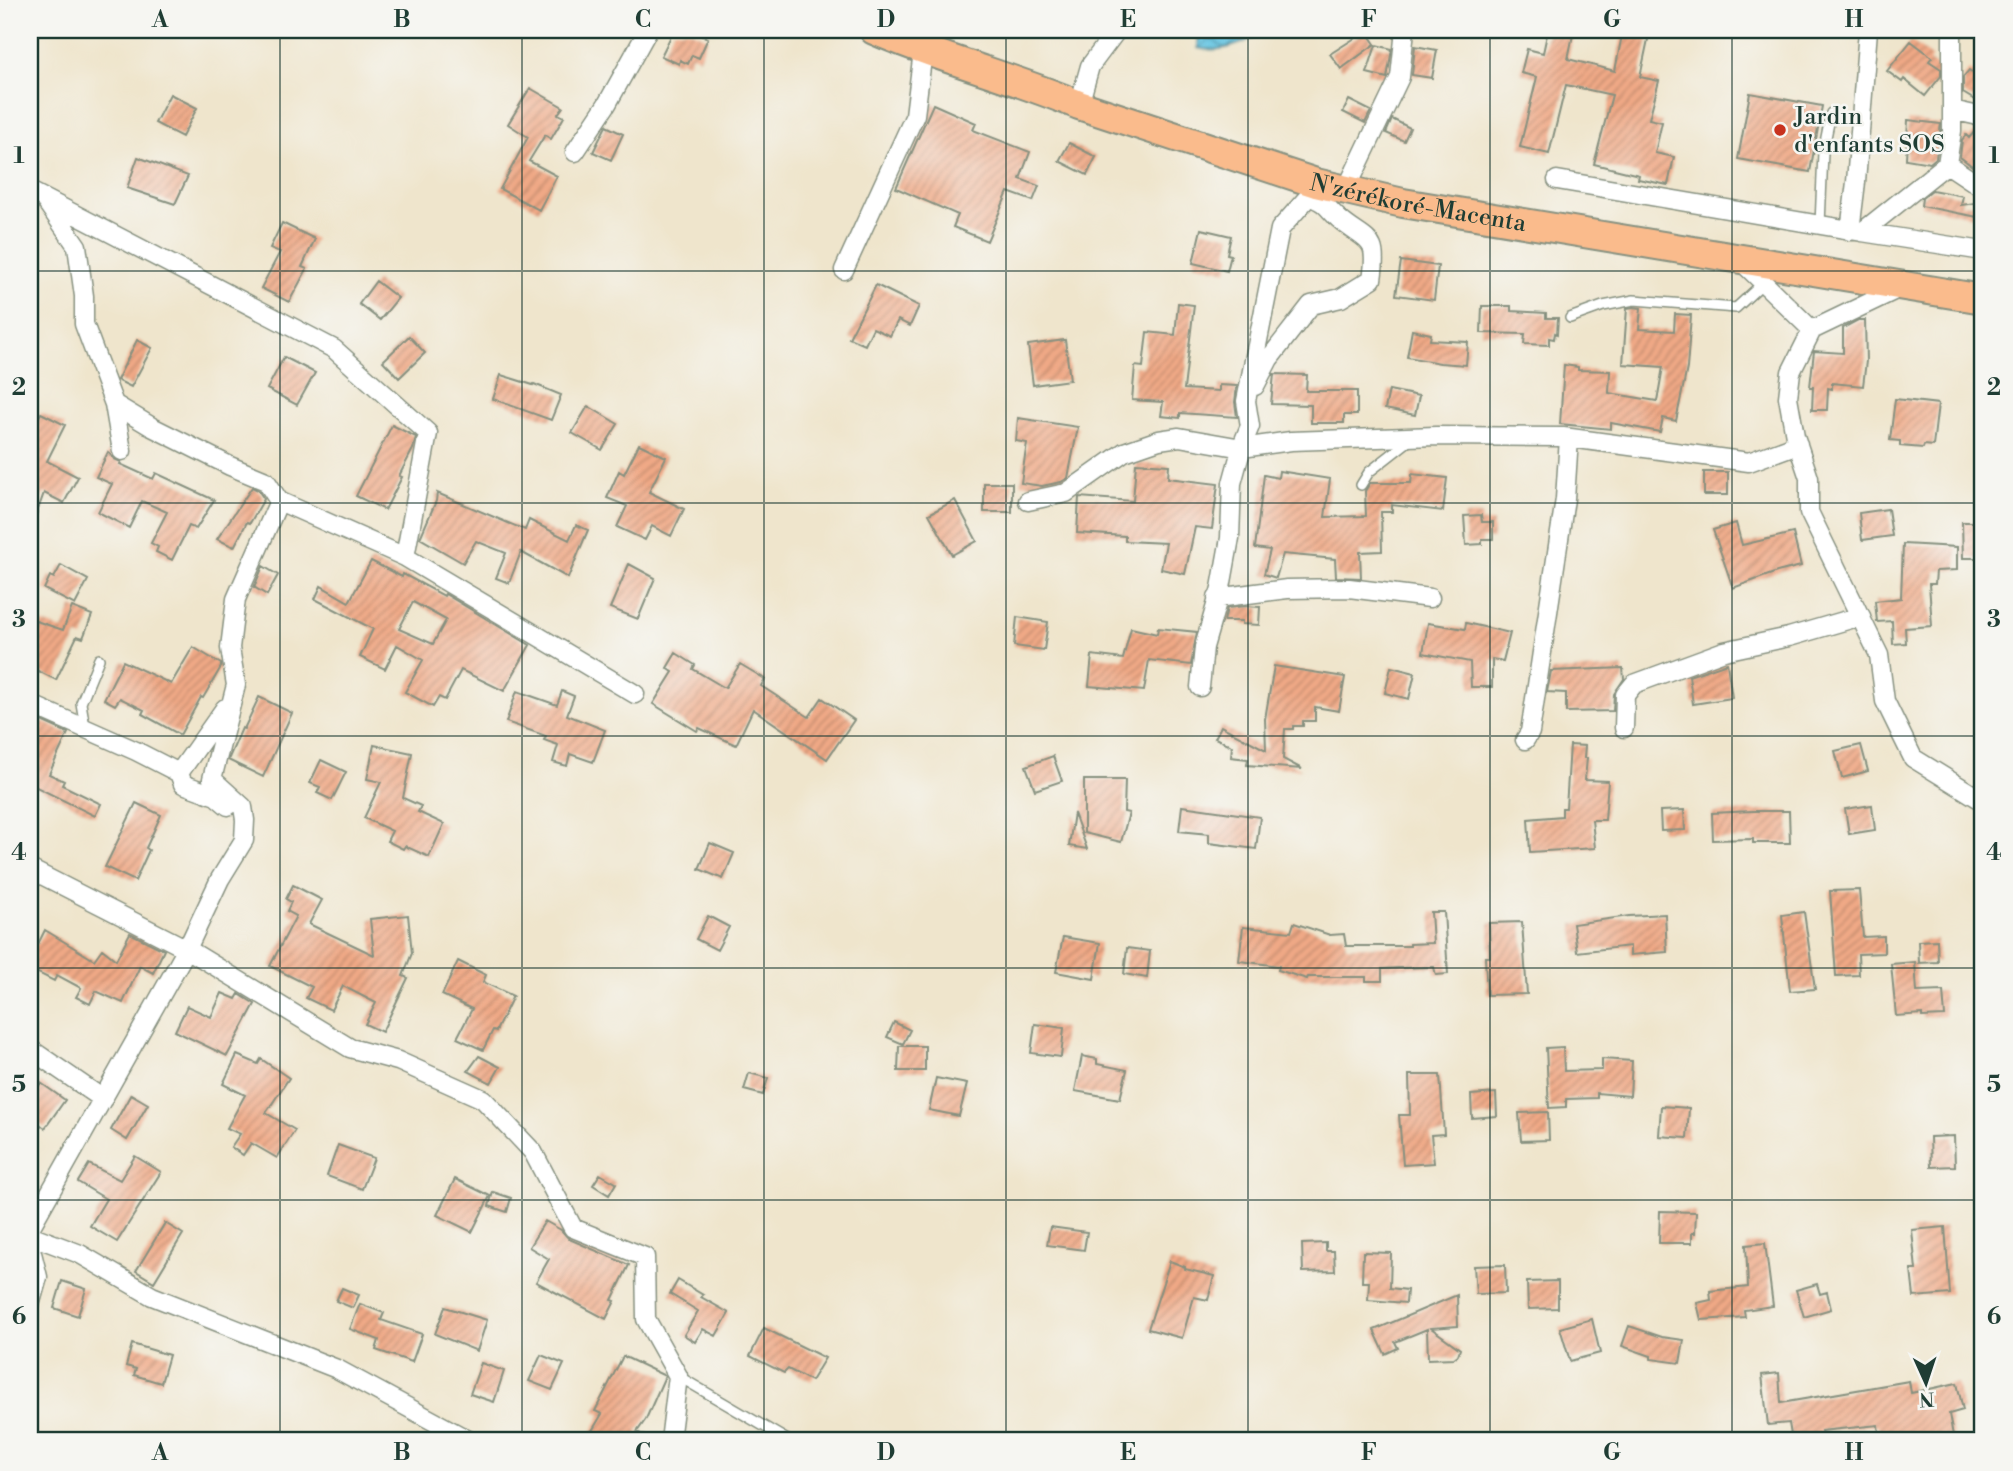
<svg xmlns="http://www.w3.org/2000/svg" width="2013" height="1471" font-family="'Libre Bodoni',serif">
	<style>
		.water { fill: url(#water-waves); stroke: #41808b; stroke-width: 2 }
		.building { fill: url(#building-hatch); fill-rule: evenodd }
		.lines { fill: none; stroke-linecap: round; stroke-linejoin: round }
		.service-casing { stroke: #879180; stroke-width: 12 }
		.minor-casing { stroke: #879180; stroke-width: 21 }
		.trunk-casing { stroke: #879180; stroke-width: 32 }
		.service { stroke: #fff; stroke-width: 9 }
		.minor { stroke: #fff; stroke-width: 18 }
		.trunk { stroke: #fabb8c; stroke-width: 28 }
		.grid { fill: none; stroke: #1f3d34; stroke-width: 2; stroke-opacity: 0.55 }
		.poi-dot { fill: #c8321e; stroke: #f6f6f2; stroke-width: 2.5 }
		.labels { text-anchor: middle; stroke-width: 5; stroke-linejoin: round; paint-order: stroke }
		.poi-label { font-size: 24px; fill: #1f3d34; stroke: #f6f6f2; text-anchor: start }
		.street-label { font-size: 24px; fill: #1f3d34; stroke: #f6f6f2 }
		.neatline { fill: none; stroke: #1f3d34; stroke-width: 2.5 }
		.grid-label { font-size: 23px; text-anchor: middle; font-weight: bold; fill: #1f3d34 }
	</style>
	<defs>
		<pattern id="water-waves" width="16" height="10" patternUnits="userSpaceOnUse" patternTransform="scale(1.75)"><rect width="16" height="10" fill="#63c4e2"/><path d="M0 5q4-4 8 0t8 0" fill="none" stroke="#51a0b8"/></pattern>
		<pattern id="building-hatch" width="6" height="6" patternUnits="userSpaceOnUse" patternTransform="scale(1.75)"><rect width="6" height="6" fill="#f0a986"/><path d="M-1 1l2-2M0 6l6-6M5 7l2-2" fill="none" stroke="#c28b6e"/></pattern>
	</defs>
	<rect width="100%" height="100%" fill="#f6f6f2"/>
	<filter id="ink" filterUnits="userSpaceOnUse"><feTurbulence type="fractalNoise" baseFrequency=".0143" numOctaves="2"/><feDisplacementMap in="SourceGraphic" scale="14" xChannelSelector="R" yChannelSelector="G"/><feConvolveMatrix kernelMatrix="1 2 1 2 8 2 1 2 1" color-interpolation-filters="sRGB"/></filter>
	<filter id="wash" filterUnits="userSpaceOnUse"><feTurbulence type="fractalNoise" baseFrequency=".00686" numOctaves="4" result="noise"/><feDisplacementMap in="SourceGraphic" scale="28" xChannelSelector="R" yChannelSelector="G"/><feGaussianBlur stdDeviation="1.57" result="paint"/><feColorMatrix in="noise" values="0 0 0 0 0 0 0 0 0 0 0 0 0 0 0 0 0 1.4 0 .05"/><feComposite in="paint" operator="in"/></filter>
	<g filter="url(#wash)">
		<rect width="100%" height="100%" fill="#efe5cc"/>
		<path class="water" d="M1199 30H1261C1249 45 1216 53 1198 48Z"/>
		<g id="blocks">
			<path class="building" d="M674 30H689L708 38 699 58 692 55 688 64 680 60 679 64 661 56Z
				M1548 30H1574L1568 59 1615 71 1623 30H1650L1640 77 1659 81 1649 119 1662 122 1655 153 1674 157 1668 185 1638 179 1639 175 1594 164 1612 95 1566 85 1549 154 1520 147 1537 77 1521 73 1527 49 1543 53Z
				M1366 31 1375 44 1341 69 1330 54Z
				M1911 41 1932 57 1929 61 1941 69V76L1925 96 1904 79 1902 82 1887 71Z
				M1376 45 1392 49 1387 78 1367 73Z
				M1415 46 1437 50 1432 78 1412 75Z
				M1983 60V105L1963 93V77L1969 70 1973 73Z
				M530 88 563 107 558 114 564 117 551 139 545 135 529 161 557 176 539 210 500 189 528 137 508 124Z
				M1750 93 1822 106 1810 172 1738 159Z
				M170 94 197 108 182 137 155 123Z
				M1349 100 1371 111 1365 123 1343 112Z
				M933 104 976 123 973 130 1030 152 1020 179 1039 186 1033 201 1008 192 987 241 953 227 958 215 896 188Z
				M1392 119 1410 128 1404 141 1386 133Z
				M1908 120 1941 124 1936 158 1930 163 1906 159Z
				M606 126 623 134 611 160 593 152Z
				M1978 128H1983V174L1960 157 1962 140 1966 135 1969 138Z
				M1069 143 1096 157 1087 175 1059 161Z
				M138 157 188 176 175 204 127 188Z
				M1932 190 1963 196 1961 205 1983 202V218L1921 206 1922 198Z
				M282 223 315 239 302 267 307 269 289 302 261 288 280 252 270 248Z
				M1201 229 1231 236 1227 254 1231 255 1227 271 1193 263Z
				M1401 261 1438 266 1434 300 1396 295Z
				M376 281 398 298 380 320 359 304Z
				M876 285 919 306 910 326 898 320 890 336 873 328 865 345 849 338Z
				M1178 303 1194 305 1184 389 1219 391V385L1237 386 1235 402 1237 417 1180 413V418L1161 416 1163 402 1132 400 1135 366 1143 367 1147 332 1175 335Z
				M1482 306H1511V311L1546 313V318H1558L1557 334 1555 333 1554 339 1549 338V345L1524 344 1525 334 1481 333Z
				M1634 307 1641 308 1639 329 1674 331 1675 314 1691 315 1687 368 1676 421 1663 418 1660 432 1611 423V429L1560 424 1564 365 1578 367V370L1610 371 1609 393 1657 401 1663 367 1623 364 1627 308Z
				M1858 320H1865L1866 361 1863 386 1832 383V389L1828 388 1827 410H1812L1813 387H1810L1814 351 1843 353V328Z
				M1412 330 1431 334 1430 340 1468 342 1466 365 1440 363 1407 357Z
				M409 336 425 353 399 378 383 361Z
				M137 340 152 348 131 387 117 380Z
				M1065 340 1070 380 1033 385 1028 345Z
				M284 357 315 373 297 405 267 389Z
				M1274 374 1307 375 1306 391H1357V415H1344V423H1311V405L1271 404Z
				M501 375 533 385 534 384 561 395 551 420 493 399Z
				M1389 390 1419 396 1415 415 1385 409Z
				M1895 399 1938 404 1933 446 1924 445 1923 448 1900 446V441L1890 440Z
				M588 406 618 424 602 450 572 433Z
				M41 413 65 425 47 461 78 477 64 503 44 493 31 529 30 434Z
				M1018 418 1078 427 1068 478 1061 482 1042 486 1021 483 1027 443 1016 441Z
				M392 425 416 437 413 449 399 476 402 477 385 510 356 496Z
				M639 444 666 457 649 492 684 509 671 536 652 526 645 540 617 527 627 506 607 498 619 471 624 474Z
				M108 452 114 459 121 462 120 464 153 479 156 473 214 500 196 529 189 526 172 560 156 552 158 547 151 543 167 512 142 501 129 528 98 512 112 484 96 477Z
				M1136 463 1169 465 1168 478 1218 484 1212 529 1195 527 1185 574 1161 569 1166 543 1125 541V536L1077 533 1079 497 1133 501Z
				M1279 471 1330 479 1325 517 1366 516 1365 491 1370 483H1411L1412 474 1447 478 1443 511 1392 505V512H1381L1382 551 1360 552 1361 578 1336 577 1335 559 1283 554 1276 578 1264 574 1270 550 1255 548 1264 475 1278 478Z
				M1704 472H1728V495H1704Z
				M984 483H1012V512H984Z
				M252 487 258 490 264 499 250 523 247 522 234 547 217 539Z
				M437 493 525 530 529 520 569 540 576 525 588 530 568 578 521 552 509 583 496 578 506 553 476 541 463 563 420 538 436 501Z
				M955 500 977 541 952 555 929 514Z
				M1888 509 1892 536 1862 540 1859 513Z
				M1481 515 1482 522H1493V539H1482V544L1466 545 1464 516Z
				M1962 522H1983V558H1963Z
				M1736 523 1742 545 1793 533 1801 566 1777 572 1733 588 1713 530Z
				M1903 544 1957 547V570L1936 571 1935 584H1929L1932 626 1905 628 1906 643 1893 644 1892 621 1877 622 1875 601 1901 598Z
				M371 561 402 577 403 574 444 596 445 594 530 645 504 691 461 670 445 700 439 697 433 707 405 692 423 660 397 645 385 669 360 657 373 629 315 599 321 586 349 602ZM413 602 446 620 433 644 399 629Z
				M629 564 655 578 638 619 610 608Z
				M61 565 88 580 75 605 44 589 50 576 54 578Z
				M263 566 278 575 267 595 254 587Z
				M1245 606 1260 607 1259 625 1242 624V621H1224L1227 608Z
				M72 607 92 615 83 638 77 636 56 680 30 667V619L63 630Z
				M1017 617 1048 622 1044 650 1014 646Z
				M1428 623 1465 629 1466 623 1510 633 1503 661 1492 659V687H1471L1470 662 1423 653Z
				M1131 628 1157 634 1158 628 1197 632 1191 665 1149 660 1144 691 1089 686 1092 655 1123 659Z
				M193 647 221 664V667L203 698 201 697 180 735 142 714 144 710 120 698 115 705 104 699 123 661 171 684Z
				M676 653 695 665 693 669 725 688 740 664 765 679 761 686 809 717 822 698 854 720 827 759 753 709 736 745 699 728 697 731 653 704 673 672 667 668Z
				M1727 663 1732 698 1693 704 1689 676Z
				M1274 666 1345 677 1339 711 1315 707V721H1303V726H1293V729H1285L1283 759 1302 769 1247 765 1248 759 1231 757 1232 746 1215 738 1221 726 1266 750 1265 719Z
				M1391 667 1415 673 1409 699 1385 693Z
				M1623 668 1624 679 1614 694 1613 711 1566 712V693L1547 692 1551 671Z
				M517 691 557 705 562 691 574 696 567 715 605 730 593 762 570 754 567 766 553 762 558 745 544 740 546 736 506 722Z
				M259 697 292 713 263 777 228 760 242 728 244 729Z
				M39 720 68 733 49 774 64 781 62 785 101 804 95 816 30 784V740Z
				M374 745 412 753 403 798 421 806 418 812 444 824 429 857 405 846 403 849 387 841 392 831 364 818 381 782 367 779Z
				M1570 745 1585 746 1584 758H1587L1585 780 1608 781 1605 820H1592L1595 848 1530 852 1528 819 1562 816V808H1566Z
				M1861 745 1868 771 1842 778 1835 751Z
				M1053 756 1062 781 1035 790 1026 766Z
				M321 760 346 772 332 800 317 793 320 787 310 783Z
				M1084 780H1125L1124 812 1129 813 1121 842 1084 833Z
				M136 803 161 815 146 848 149 850 135 881 105 867Z
				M1872 805 1875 830 1849 834 1845 809Z
				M1182 806 1260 817 1256 849 1209 843V834L1179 831Z
				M1684 810 1685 830 1661 831 1660 811Z
				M1753 811H1789L1790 843H1753V839L1713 840 1712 813Z
				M1074 813 1087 849 1069 846Z
				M710 843 734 853 723 879 699 869Z
				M293 885 322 900 309 924 374 955 370 919 408 915 412 953 403 976 408 978 382 1032 365 1024 376 1003 343 986 331 1010 306 998 312 987 270 966 296 916 287 911 291 902 286 899Z
				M1859 890 1863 937 1884 936V953L1858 954 1859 975 1836 976 1830 891Z
				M1431 912H1444L1448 974 1436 975 1434 967 1398 968 1382 969V981H1366V977H1308L1307 979 1278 970 1279 966 1239 961 1243 927 1291 932 1294 923 1330 935 1344 934 1346 946H1410V944L1433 943Z
				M1804 912 1815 989 1790 991 1782 915Z
				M1665 914 1667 952 1630 955V946L1577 952 1573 924 1629 916Z
				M708 916 729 927 717 950 696 939Z
				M1522 922 1527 994 1487 995 1485 957H1490L1489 923Z
				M45 930 94 960 102 949 116 960 130 933 164 950 153 973 140 966 123 1003 96 991 90 1004 76 997 81 988 57 975 54 981 30 969V939L38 944Z
				M1063 937 1100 943 1094 979 1056 972Z
				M1937 940 1938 962 1919 963 1918 941Z
				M1127 948 1150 951 1147 978 1124 974Z
				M458 961 486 975 483 982 513 996 496 1031 493 1030 483 1050 457 1038 472 1009 442 995Z
				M1915 962 1917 992 1943 991 1945 1016 1922 1017V1014L1896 1016 1891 964Z
				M222 993 236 999 239 994 255 1004 227 1056 175 1031 187 1006 211 1017Z
				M894 1022 910 1030 903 1044 887 1037Z
				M1035 1024 1064 1028 1061 1057 1031 1053Z
				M899 1046H925V1071H898Z
				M1563 1047 1564 1071 1602 1070V1059L1632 1061 1630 1096 1597 1093V1098L1566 1099V1107L1549 1108 1546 1048Z
				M237 1055 258 1064 261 1059 289 1078 266 1113 295 1130 277 1158 251 1143 243 1155 231 1147 240 1134 227 1128 245 1095 223 1084Z
				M479 1056 500 1067 491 1083 468 1071Z
				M1082 1056 1097 1059V1064L1127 1070 1120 1099 1075 1091Z
				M749 1073 768 1078 763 1095 744 1090Z
				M1409 1075H1440L1444 1134 1431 1135 1434 1163 1403 1165 1399 1115H1410Z
				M936 1078 967 1084 959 1116 929 1110Z
				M41 1083 65 1100 45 1128 30 1117V1098Z
				M1496 1093 1497 1116 1472 1118 1471 1095Z
				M131 1094 148 1104 127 1140 111 1130Z
				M1661 1106 1689 1108 1687 1138 1659 1136Z
				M1548 1112 1549 1140 1521 1141 1519 1113Z
				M1954 1136 1955 1166 1931 1167 1930 1137Z
				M338 1145 374 1158 362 1189 327 1176Z
				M135 1156 161 1172 117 1242 90 1226 106 1199 78 1182 89 1164 120 1180Z
				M600 1174 616 1183 609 1195 593 1185Z
				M455 1179 490 1196 472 1232 437 1215Z
				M493 1192 511 1198 507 1212 489 1206Z
				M1660 1211 1696 1212 1695 1233H1692V1243H1659Z
				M545 1221 561 1230 569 1239 629 1265 612 1300 615 1301 606 1319 536 1282 549 1259 529 1247Z
				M165 1223 183 1234 154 1282 136 1271Z
				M1050 1227 1087 1232 1084 1250 1047 1245Z
				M1945 1227 1950 1294 1914 1297 1911 1270H1916L1912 1230Z
				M1326 1243V1251H1334L1335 1271 1303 1272 1302 1244Z
				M1765 1243 1773 1306 1744 1310 1745 1317 1701 1320 1697 1303 1711 1300 1710 1291 1748 1287 1746 1245Z
				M1363 1252 1391 1253 1390 1288 1407 1290 1406 1303 1368 1300 1369 1282H1362Z
				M1170 1261 1185 1267V1269L1214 1276 1208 1300 1194 1297 1182 1338 1148 1329Z
				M1505 1265 1506 1293 1476 1294 1474 1266Z
				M678 1280 703 1295 701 1297 729 1313 716 1336 703 1329 695 1342 684 1335 698 1311 670 1294Z
				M62 1281 86 1289 78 1316 54 1308Z
				M1558 1281V1308L1528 1309 1527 1282Z
				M1817 1284 1820 1294 1827 1292 1831 1309 1804 1317 1796 1290Z
				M342 1288 359 1295 353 1308 336 1301Z
				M1457 1295 1458 1326 1431 1328 1460 1349 1458 1355 1454 1358 1428 1359 1427 1329 1395 1342 1398 1348 1385 1354 1374 1330Z
				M360 1304 384 1313 381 1320 422 1334 412 1362 376 1350 379 1340 350 1329Z
				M445 1307 487 1320 477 1351 435 1334Z
				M1592 1319 1600 1353 1570 1361 1560 1328Z
				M1629 1326 1662 1337 1684 1340 1680 1363 1651 1359V1356L1622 1346Z
				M764 1328 825 1358 811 1381 788 1369 784 1373 750 1356Z
				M132 1344 169 1355 161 1383 134 1375 136 1369 126 1366Z
				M541 1355 564 1364 552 1390 529 1381Z
				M623 1356 665 1376 646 1419 637 1432 654 1441H623L612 1435 608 1441H586L602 1414 595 1411Z
				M481 1363 504 1371 494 1402 470 1394Z
				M1779 1373 1781 1403 1909 1381 1911 1393 1957 1383 1963 1410 1949 1414 1954 1441H1880L1878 1425 1821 1431 1823 1441H1792L1789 1423 1768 1425 1762 1375Z"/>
		</g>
	</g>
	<g filter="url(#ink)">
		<use href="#blocks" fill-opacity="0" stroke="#879180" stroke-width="2"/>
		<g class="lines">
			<g class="service-casing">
				<path id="service" d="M1820 225 1823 152 1831 113
					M1570 318 1603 306 1634 300 1736 308 1763 283
					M1361 485 1369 472 1410 440
					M85 727 81 703 99 659
					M678 1376 789 1441"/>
			</g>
			<g class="minor-casing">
				<path id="minor" d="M1079 105 1090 66 1117 30
					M1952 110 1983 117
					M575 152 607 104 648 30
					M1947 164 1983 188
					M1557 180 1862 232 1947 164 1952 131V30
					M1346 190 1400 77 1405 30
					M30 191 334 349 428 433 405 557 279 501 236 599 230 648 236 685 212 779 243 807 245 820 244 840 220 879 187 949 350 1048 398 1061 483 1099 533 1152 573 1228 645 1257 646 1319 678 1376 670 1441
					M45 200 77 246 84 296V324L114 404 122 451
					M1850 231 1856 182 1868 30
					M1862 232 1983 251
					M1740 260 1812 330 1791 372 1788 397 1795 436 1809 478V512L1879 655 1885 701 1913 758 1983 801
					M844 270 915 115 923 51
					M1812 330 1904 286
					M1255 386 1269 359 1311 305 1341 298 1372 279C1379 235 1367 243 1339 219 1326 207 1327 203 1309 196
					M114 404 152 427 230 466 266 481 279 501
					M1028 501 1066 493 1124 452 1159 440 1179 437 1242 448 1291 441 1436 436 1563 437 1749 462 1798 444
					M405 557 635 694
					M1217 598 1287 589 1349 588 1430 598
					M1200 687 1204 647 1221 588 1230 538 1232 483 1243 443 1250 426 1246 401 1280 229 1309 196 1316 183
					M30 704 136 751 179 773 225 708
					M1624 728 1625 695 1634 684 1724 651 1789 637 1861 616
					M1525 740 1530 732 1565 499 1569 438
					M179 773 183 784 216 796 228 806
					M30 869 187 949 30 1228
					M30 1049 103 1099
					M30 1235 80 1254 152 1296 337 1369 470 1441
					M30 1245 38 1277 30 1305"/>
			</g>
			<g class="trunk-casing">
				<g id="trunk">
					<path id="s1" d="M874 30C941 59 1012 77 1079 105L1316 183 1403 203 1983 299"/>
				</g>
			</g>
			<use href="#service" class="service"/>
			<use href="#minor" class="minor"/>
			<use href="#trunk" class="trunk"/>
		</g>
	</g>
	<path class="grid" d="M280 30V1441M522 30V1441M764 30V1441M1006 30V1441M1248 30V1441M1490 30V1441M1732 30V1441M30 271H1983M30 503H1983M30 736H1983M30 968H1983M30 1200H1983"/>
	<circle class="poi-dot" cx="1780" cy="130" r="7"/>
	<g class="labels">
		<g class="poi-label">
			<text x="1794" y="124">Jardin<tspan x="1794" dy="28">d'enfants SOS</tspan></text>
		</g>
		<g class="street-label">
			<text dy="8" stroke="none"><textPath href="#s1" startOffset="572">N'zérékoré-Macenta</textPath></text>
		</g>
	</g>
	<rect width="2013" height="1471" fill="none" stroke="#f6f6f2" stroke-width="77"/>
	<g transform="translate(1926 1383) rotate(177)" stroke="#f6f6f2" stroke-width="5" paint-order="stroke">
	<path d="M0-5L12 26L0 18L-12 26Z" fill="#1f3d34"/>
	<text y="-10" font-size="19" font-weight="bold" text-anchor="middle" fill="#1f3d34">N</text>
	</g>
	<rect x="38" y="38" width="1936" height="1394" class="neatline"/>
	<g class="grid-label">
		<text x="160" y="27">A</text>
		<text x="402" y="27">B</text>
		<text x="643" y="27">C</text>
		<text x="886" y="27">D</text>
		<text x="1128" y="27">E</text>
		<text x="1369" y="27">F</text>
		<text x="1612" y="27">G</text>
		<text x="1854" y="27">H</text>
		<text x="19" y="163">1</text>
		<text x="1994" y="163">1</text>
		<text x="19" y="395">2</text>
		<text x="1994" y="395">2</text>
		<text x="19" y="627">3</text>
		<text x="1994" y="627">3</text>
		<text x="19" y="860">4</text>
		<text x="1994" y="860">4</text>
		<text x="19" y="1092">5</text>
		<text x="1994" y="1092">5</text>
		<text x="19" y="1324">6</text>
		<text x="1994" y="1324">6</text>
		<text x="160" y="1460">A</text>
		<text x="402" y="1460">B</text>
		<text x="643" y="1460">C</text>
		<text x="886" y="1460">D</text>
		<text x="1128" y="1460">E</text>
		<text x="1369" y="1460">F</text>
		<text x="1612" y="1460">G</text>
		<text x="1854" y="1460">H</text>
	</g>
</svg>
